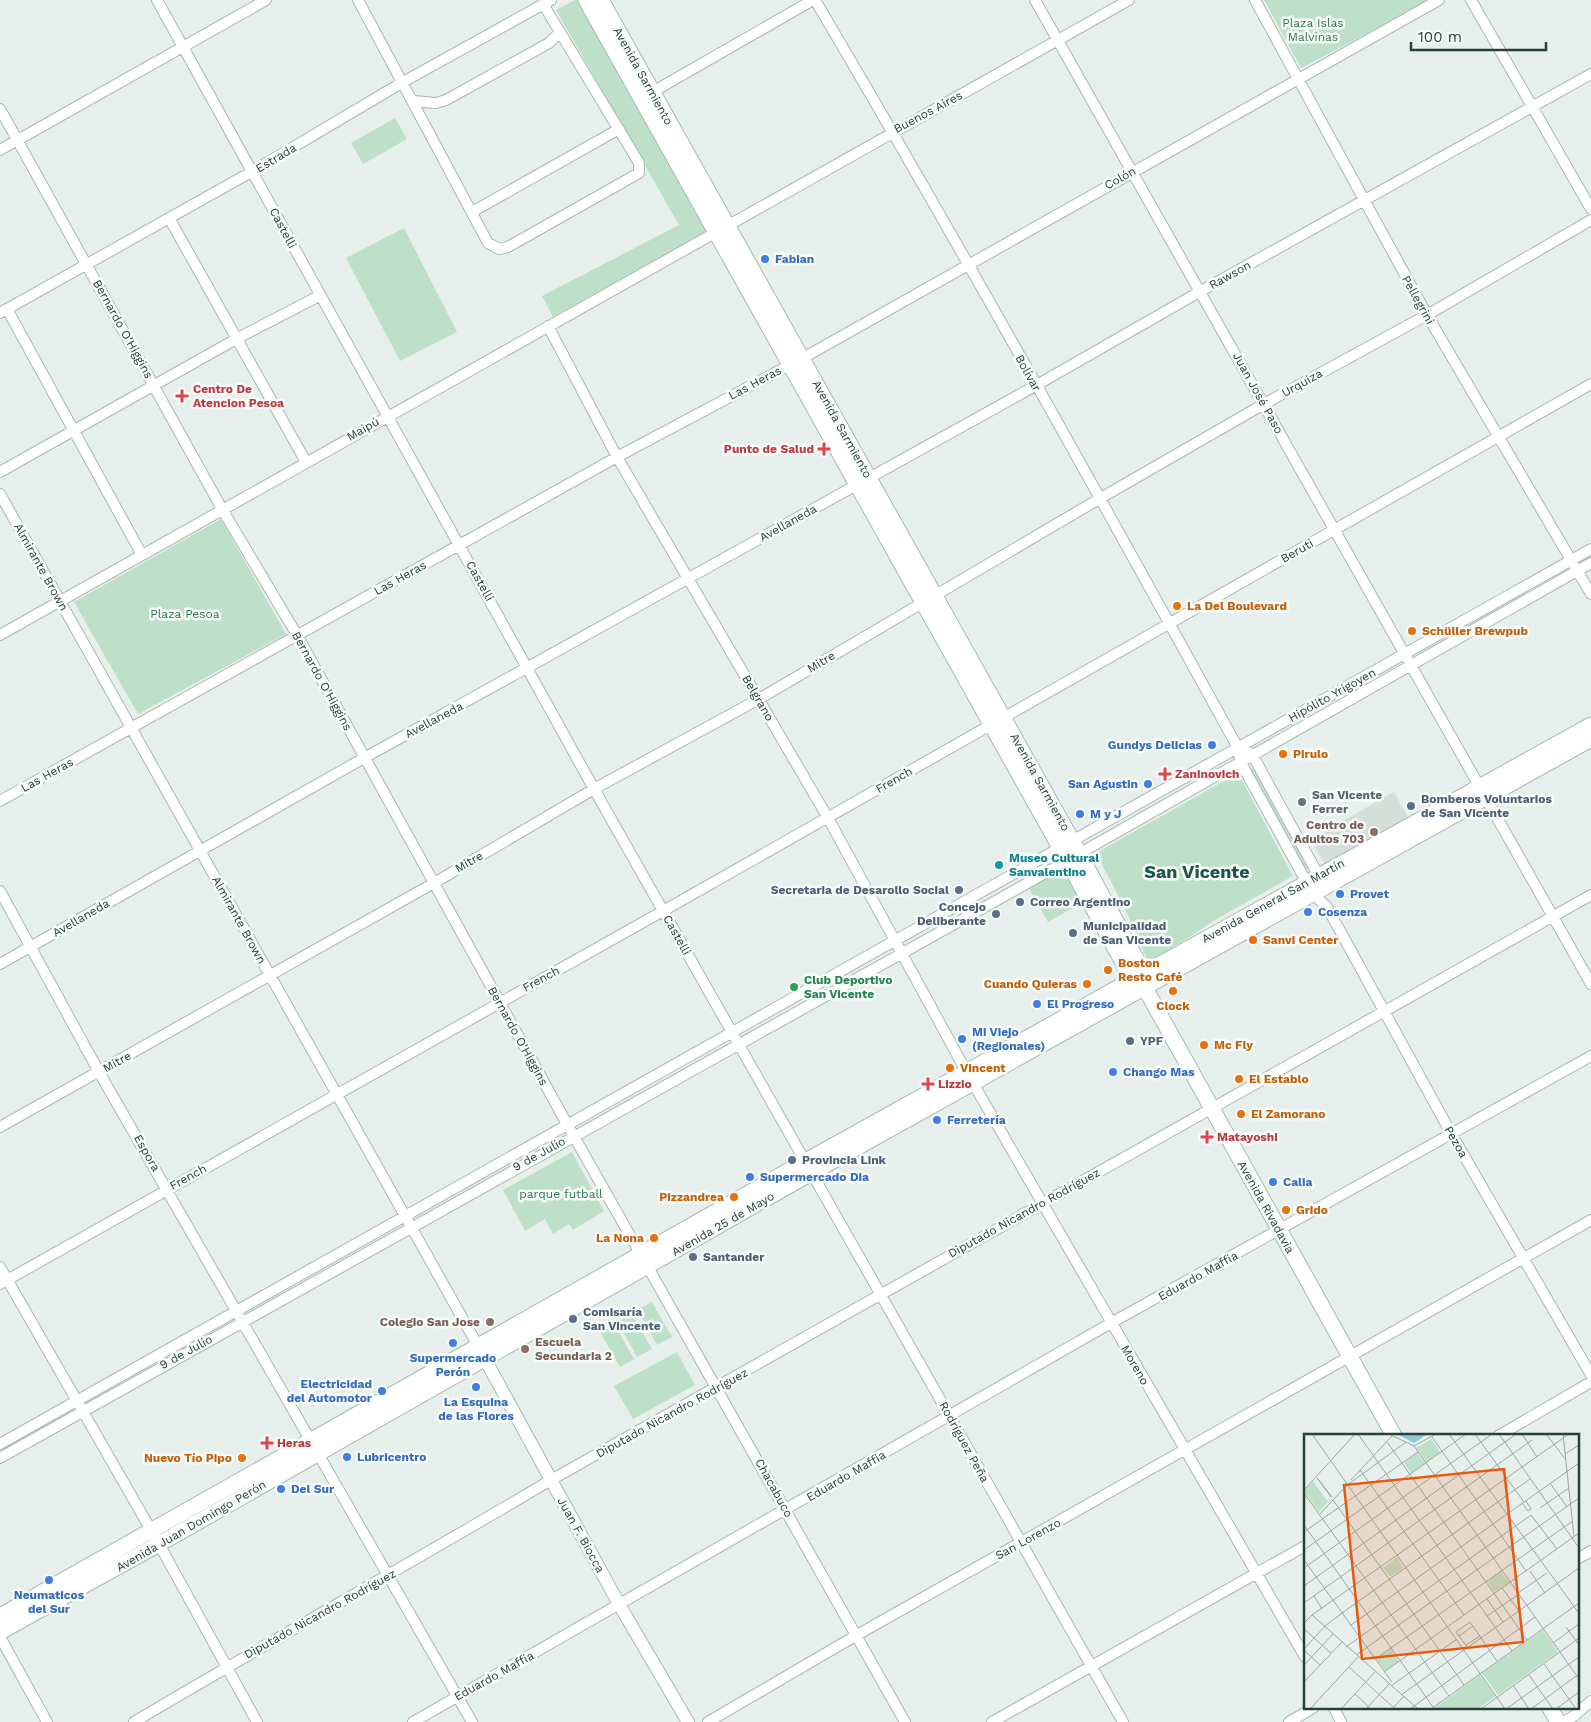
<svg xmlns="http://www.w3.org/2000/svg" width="1591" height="1722" font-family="'Work Sans',sans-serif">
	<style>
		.built { fill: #d4dfda }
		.green { fill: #bfe0c8 }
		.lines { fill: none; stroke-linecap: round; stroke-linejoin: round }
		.minor-casing { stroke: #a8b8b2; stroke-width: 12 }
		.tertiary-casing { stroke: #a8b8b2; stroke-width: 14 }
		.secondary-casing { stroke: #a4bbb3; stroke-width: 17 }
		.minor { stroke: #fff; stroke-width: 10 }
		.tertiary { stroke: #fff; stroke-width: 12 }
		.secondary { stroke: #fff; stroke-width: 15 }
		.shop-dot { fill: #3f7fe0; stroke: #f7fbf9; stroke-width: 2 }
		.health-dot { fill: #e0444e; stroke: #f7fbf9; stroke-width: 2 }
		.food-dot { fill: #e8710a; stroke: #f7fbf9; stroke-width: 2 }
		.worship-dot { fill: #6b7280; stroke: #f7fbf9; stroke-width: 2 }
		.service-dot { fill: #5c6f8a; stroke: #f7fbf9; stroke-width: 2 }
		.education-dot { fill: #8d6e63; stroke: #f7fbf9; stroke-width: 2 }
		.culture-dot { fill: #0f9aa8; stroke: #f7fbf9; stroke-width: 2 }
		.leisure-dot { fill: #2e9e5b; stroke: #f7fbf9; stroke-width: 2 }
		.labels { text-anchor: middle; stroke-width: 5; stroke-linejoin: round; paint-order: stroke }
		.park-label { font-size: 12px; fill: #2d7a4b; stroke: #f7fbf9 }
		.street-label { font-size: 12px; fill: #24423a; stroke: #f7fbf9 }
		.shop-label { font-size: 12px; font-weight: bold; fill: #366cbe; stroke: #f7fbf9; text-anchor: start }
		.health-label { font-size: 12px; font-weight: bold; fill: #be3a42; stroke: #f7fbf9; text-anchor: start }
		.food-label { font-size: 12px; font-weight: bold; fill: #c56008; stroke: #f7fbf9; text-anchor: start }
		.worship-label { font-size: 12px; font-weight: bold; fill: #5b616d; stroke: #f7fbf9; text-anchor: start }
		.service-label { font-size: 12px; font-weight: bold; fill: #4e5e75; stroke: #f7fbf9; text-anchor: start }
		.education-label { font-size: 12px; font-weight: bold; fill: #785e54; stroke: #f7fbf9; text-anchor: end }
		.culture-label { font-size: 12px; font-weight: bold; fill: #0d838f; stroke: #f7fbf9; text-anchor: start }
		.leisure-label { font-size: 12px; font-weight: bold; fill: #27864d; stroke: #f7fbf9; text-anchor: start }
		.district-label { font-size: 18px; font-weight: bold; fill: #1f5548; stroke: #f7fbf9 }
		.inset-road { fill: none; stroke: #98aaa4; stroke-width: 1 }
		.view { fill: #e8590c; fill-opacity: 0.15; stroke: #e8590c; stroke-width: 2.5 }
		.inset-edge { fill: none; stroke: #24423a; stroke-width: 2.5 }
	</style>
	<rect width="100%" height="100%" fill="#e6efeb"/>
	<path class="built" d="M1394 792 1409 819 1333 865 1324 863 1311 839Z"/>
	<path class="green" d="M575 0H581L710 230 553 317 542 296 679 225 556 10Z
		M1264 0H1431L1301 68Z
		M395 118 407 139 363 164 351 143Z
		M404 228 457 332 400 361 346 258Z
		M221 519 286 634 138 714 74 602Z
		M1256 767 1310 868 1304 871 1249 771Z
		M1238 773 1293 876 1220 917 1149 963 1125 909 1096 853Z
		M1064 866 1085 901 1048 922 1028 887Z
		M572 1152 604 1211 573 1230 569 1224 553 1234 545 1219 525 1231 503 1190Z
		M652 1302 672 1337 657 1345 638 1310Z
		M632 1314 652 1349 637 1357 618 1322Z
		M614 1324 634 1359 620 1367 600 1332Z
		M677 1352 695 1385 633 1419 614 1386Z"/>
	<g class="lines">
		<g class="minor-casing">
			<path id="minor" d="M157 0 594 789 1123 1722
				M358 0 488 243 499 249 508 247 639 173V163L543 4
				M815 0C961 247 1100 497 1238 748L1240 761 1313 894 1327 907 1452 1135 1591 1375
				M1035 0 1591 984
				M1255 0 1427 315 1591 594
				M1471 0 1591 209
				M649 94 813 0
				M413 101 436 103 446 100 549 43 560 32
				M0 109 222 509 297 635 567 1124 905 1722
				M0 150 266 0
				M472 212 619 129
				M169 218 306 462
				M7 309 142 555
				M0 313 253 171 403 82 551 0
				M548 326 617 457 828 818 966 1071 1305 1657
				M0 472 238 338 319 296
				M0 494 478 1346
				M0 635 1129 0
				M1246 751 1252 754 1321 880
				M0 801 617 457 803 358 1439 0
				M0 891 99 1072 472 1722
				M0 964 364 758 1035 386 1201 291 1591 74
				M0 1127 434 883 594 789 759 699 1099 499 1264 404 1427 315 1591 220
				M0 1267 159 1544 257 1722
				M0 1284 663 911 1591 384
				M1498 1436 1591 1382
				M0 1444 1591 549
				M0 1458 1024 885 1591 563
				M1577 1559 1591 1551
				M0 1637 47 1722
				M1334 1708 1341 1722
				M134 1722C272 1640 413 1562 551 1480L1591 895
				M413 1722 1111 1323 1591 1056
				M708 1722 857 1635 1591 1220
				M992 1722 1305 1546
				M1289 1722 1313 1708
				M1563 1722 1574 1716 1591 1701"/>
		</g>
		<g class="tertiary-casing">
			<path id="tertiary" d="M480 1350 620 1606 688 1722"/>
		</g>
		<g class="secondary-casing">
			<path id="secondary" d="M586 0 1067 860 1127 970 1139 978 1145 988 1394 1436
				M601 0 1079 853 1139 964V978
				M0 1616 804 1162 1591 725
				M0 1632 159 1544 811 1173 1591 739
				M1550 1708 1558 1722"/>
		</g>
		<use href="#minor" class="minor"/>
		<use href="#tertiary" class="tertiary"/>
		<use href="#secondary" class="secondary"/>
	</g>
	<g class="shop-dot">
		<circle cx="765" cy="259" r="5"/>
		<circle cx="1212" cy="745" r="5"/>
		<circle cx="1148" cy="784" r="5"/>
		<circle cx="1080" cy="814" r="5"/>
		<circle cx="1340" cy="894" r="5"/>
		<circle cx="1308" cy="912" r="5"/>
		<circle cx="1037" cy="1004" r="5"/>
		<circle cx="962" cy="1039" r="5"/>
		<circle cx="1113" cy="1072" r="5"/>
		<circle cx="937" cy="1120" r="5"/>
		<circle cx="750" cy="1177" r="5"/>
		<circle cx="1273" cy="1182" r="5"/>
		<circle cx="453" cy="1343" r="5"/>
		<circle cx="476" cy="1387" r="5"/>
		<circle cx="382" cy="1391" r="5"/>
		<circle cx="347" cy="1457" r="5"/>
		<circle cx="281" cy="1489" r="5"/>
		<circle cx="49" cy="1580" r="5"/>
	</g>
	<g class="health-dot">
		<path d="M179.5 388.5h5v5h5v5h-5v5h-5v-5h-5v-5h5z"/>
		<path d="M821.5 441.5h5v5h5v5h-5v5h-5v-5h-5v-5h5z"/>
		<path d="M1162.5 766.5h5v5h5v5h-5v5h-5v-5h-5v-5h5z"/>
		<path d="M925.5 1076.5h5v5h5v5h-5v5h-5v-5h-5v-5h5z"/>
		<path d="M1204.5 1129.5h5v5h5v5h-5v5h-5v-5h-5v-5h5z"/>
		<path d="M264.5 1435.5h5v5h5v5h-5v5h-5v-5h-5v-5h5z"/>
	</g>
	<g class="food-dot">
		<circle cx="1177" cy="606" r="5"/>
		<circle cx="1412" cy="631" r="5"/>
		<circle cx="1283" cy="754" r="5"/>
		<circle cx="1253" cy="940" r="5"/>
		<circle cx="1108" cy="970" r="5"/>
		<circle cx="1087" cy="984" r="5"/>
		<circle cx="1173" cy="991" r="5"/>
		<circle cx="1204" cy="1045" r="5"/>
		<circle cx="950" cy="1068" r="5"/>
		<circle cx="1239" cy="1079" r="5"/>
		<circle cx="1241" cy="1114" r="5"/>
		<circle cx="734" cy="1197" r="5"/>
		<circle cx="1286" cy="1210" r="5"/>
		<circle cx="654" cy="1238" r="5"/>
		<circle cx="242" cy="1458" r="5"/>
	</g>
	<circle class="worship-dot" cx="1302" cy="802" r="5"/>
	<g class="service-dot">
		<circle cx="1411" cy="806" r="5"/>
		<circle cx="959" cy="890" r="5"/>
		<circle cx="1020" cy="902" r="5"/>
		<circle cx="996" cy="914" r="5"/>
		<circle cx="1073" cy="933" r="5"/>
		<circle cx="1130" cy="1041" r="5"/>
		<circle cx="792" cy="1160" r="5"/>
		<circle cx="693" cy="1257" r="5"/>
		<circle cx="573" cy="1319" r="5"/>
	</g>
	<g class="education-dot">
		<circle cx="1374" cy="832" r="5"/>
		<circle cx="490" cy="1322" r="5"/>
		<circle cx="525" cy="1349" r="5"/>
	</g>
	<circle class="culture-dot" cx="999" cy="865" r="5"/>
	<circle class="leisure-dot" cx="794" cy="987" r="5"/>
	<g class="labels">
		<g class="park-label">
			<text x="1313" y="27">Plaza Islas<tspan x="1313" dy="14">Malvinas</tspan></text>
			<text x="185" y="618">Plaza Pesoa</text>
			<text x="561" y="1198">parque futball</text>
		</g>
		<g class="street-label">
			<text transform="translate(643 76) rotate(61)" y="4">Avenida Sarmiento</text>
			<text transform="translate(928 112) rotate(-28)" y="4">Buenos Aires</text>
			<text transform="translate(276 158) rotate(-31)" y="4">Estrada</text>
			<text transform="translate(1120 178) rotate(-29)" y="4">Colón</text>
			<text transform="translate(283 228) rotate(62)" y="4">Castelli</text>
			<text transform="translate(1230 275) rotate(-29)" y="4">Rawson</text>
			<text transform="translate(1418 300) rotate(61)" y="4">Pellegrini</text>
			<text transform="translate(123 329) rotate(61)" y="4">Bernardo O'Higgins</text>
			<text transform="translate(1028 373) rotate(61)" y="4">Bolívar</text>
			<text transform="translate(755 383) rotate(-28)" y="4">Las Heras</text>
			<text transform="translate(1302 383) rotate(-29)" y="4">Urquiza</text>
			<text transform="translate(1258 393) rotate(61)" y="4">Juan José Paso</text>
			<text transform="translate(363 429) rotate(-30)" y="4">Maipú</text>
			<text transform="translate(842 429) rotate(61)" y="4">Avenida Sarmiento</text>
			<text transform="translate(788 523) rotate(-29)" y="4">Avellaneda</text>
			<text transform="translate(1297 551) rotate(-30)" y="4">Beruti</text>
			<text transform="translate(41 567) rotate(61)" y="4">Almirante Brown</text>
			<text transform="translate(400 578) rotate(-29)" y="4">Las Heras</text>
			<text transform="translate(480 581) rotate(61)" y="4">Castelli</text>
			<text transform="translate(821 662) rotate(-31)" y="4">Mitre</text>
			<text transform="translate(322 681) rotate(61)" y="4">Bernardo O'Higgins</text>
			<text transform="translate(1332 695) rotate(-29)" y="4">Hipólito Yrigoyen</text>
			<text transform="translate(758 698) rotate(60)" y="4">Belgrano</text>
			<text transform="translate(434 720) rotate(-28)" y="4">Avellaneda</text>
			<text transform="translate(47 775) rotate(-29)" y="4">Las Heras</text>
			<text transform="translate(894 780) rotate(-30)" y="4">French</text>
			<text transform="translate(1040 782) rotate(61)" y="4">Avenida Sarmiento</text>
			<text transform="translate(469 862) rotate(-30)" y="4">Mitre</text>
			<text transform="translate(1273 901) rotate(-29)" y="4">Avenida General San Martín</text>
			<text transform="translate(81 918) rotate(-30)" y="4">Avellaneda</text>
			<text transform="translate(239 920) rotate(61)" y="4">Almirante Brown</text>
			<text transform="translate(677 935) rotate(61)" y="4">Castelli</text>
			<text transform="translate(541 979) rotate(-29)" y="4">French</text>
			<text transform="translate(518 1036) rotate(61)" y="4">Bernardo O'Higgins</text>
			<text transform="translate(117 1062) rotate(-29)" y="4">Mitre</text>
			<text transform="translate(1456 1142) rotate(60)" y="4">Pezoa</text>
			<text transform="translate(147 1153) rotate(60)" y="4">Espora</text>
			<text transform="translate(539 1154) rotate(-29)" y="4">9 de Julio</text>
			<text transform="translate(188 1177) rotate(-29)" y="4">French</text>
			<text transform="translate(1266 1207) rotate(61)" y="4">Avenida Rivadavia</text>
			<text transform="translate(1024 1213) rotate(-29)" y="4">Diputado Nicandro Rodríguez</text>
			<text transform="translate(723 1224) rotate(-30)" y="4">Avenida 25 de Mayo</text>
			<text transform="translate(1198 1276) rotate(-29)" y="4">Eduardo Maffia</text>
			<text transform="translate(186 1352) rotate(-29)" y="4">9 de Julio</text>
			<text transform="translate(1135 1365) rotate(60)" y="4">Moreno</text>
			<text transform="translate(672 1413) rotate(-29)" y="4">Diputado Nicandro Rodríguez</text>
			<text transform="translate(964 1442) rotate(61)" y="4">Rodríguez Peña</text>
			<text transform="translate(846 1476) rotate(-30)" y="4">Eduardo Maffia</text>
			<text transform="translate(774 1488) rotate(61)" y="4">Chacabuco</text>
			<text transform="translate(191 1526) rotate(-30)" y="4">Avenida Juan Domingo Perón</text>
			<text transform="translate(581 1535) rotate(61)" y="4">Juan F. Biocca</text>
			<text transform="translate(1028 1539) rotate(-29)" y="4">San Lorenzo</text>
			<text transform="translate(320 1614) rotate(-29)" y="4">Diputado Nicandro Rodríguez</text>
			<text transform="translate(494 1676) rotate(-29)" y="4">Eduardo Maffia</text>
		</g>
		<g class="shop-label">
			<text x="775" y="263">Fabian</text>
			<text x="1202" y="749" text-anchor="end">Gundys Delicias</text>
			<text x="1138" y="788" text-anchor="end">San Agustin</text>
			<text x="1090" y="818">M y J</text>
			<text x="1350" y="898">Provet</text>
			<text x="1318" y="916">Cosenza</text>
			<text x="1047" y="1008">El Progreso</text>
			<text x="972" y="1036">Mi Viejo<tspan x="972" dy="14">(Regionales)</tspan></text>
			<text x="1123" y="1076">Chango Mas</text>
			<text x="947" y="1124">Ferretería</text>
			<text x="760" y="1181">Supermercado Dia</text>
			<text x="1283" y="1186">Calia</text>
			<text x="453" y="1362" text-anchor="middle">Supermercado<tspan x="453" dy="14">Perón</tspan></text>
			<text x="372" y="1388" text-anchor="end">Electricidad<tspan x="372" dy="14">del Automotor</tspan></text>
			<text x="476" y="1406" text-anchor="middle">La Esquina<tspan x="476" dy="14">de las Flores</tspan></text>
			<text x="357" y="1461">Lubricentro</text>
			<text x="291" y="1493">Del Sur</text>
			<text x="49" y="1599" text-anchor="middle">Neumaticos<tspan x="49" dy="14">del Sur</tspan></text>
		</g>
		<g class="health-label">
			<text x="193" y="393">Centro De<tspan x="193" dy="14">Atencion Pesoa</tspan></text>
			<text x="814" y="453" text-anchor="end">Punto de Salud</text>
			<text x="1175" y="778">Zaninovich</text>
			<text x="938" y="1088">Lizzio</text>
			<text x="1217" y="1141">Matayoshi</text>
			<text x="277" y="1447">Heras</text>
		</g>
		<g class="food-label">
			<text x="1187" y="610">La Del Boulevard</text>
			<text x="1422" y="635">Schüller Brewpub</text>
			<text x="1293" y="758">Pirulo</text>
			<text x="1263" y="944">Sanvi Center</text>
			<text x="1118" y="967">Boston<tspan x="1118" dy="14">Resto Café</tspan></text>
			<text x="1077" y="988" text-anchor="end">Cuando Quieras</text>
			<text x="1173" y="1010" text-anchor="middle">Clock</text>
			<text x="1214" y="1049">Mc Fly</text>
			<text x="960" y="1072">Vincent</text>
			<text x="1249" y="1083">El Establo</text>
			<text x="1251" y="1118">El Zamorano</text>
			<text x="724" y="1201" text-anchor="end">Pizzandrea</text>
			<text x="1296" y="1214">Grido</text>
			<text x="644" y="1242" text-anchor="end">La Nona</text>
			<text x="232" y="1462" text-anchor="end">Nuevo Tío Pipo</text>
		</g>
		<g class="worship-label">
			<text x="1312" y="799">San Vicente<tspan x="1312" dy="14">Ferrer</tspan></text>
		</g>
		<g class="service-label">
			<text x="1421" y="803">Bomberos Voluntarios<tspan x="1421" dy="14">de San Vicente</tspan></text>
			<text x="949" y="894" text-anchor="end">Secretaria de Desarollo Social</text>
			<text x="1030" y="906">Correo Argentino</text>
			<text x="986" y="911" text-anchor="end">Concejo<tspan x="986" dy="14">Deliberante</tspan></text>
			<text x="1083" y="930">Municipalidad<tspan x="1083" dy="14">de San Vicente</tspan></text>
			<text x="1140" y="1045">YPF</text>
			<text x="802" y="1164">Provincia Link</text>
			<text x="703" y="1261">Santander</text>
			<text x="583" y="1316">Comisaría<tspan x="583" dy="14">San Vincente</tspan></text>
		</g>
		<g class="education-label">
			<text x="1364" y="829">Centro de<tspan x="1364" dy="14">Adultos 703</tspan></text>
			<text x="480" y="1326">Colegio San Jose</text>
			<text x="535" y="1346" text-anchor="start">Escuela<tspan x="535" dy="14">Secundaria 2</tspan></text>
		</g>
		<g class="culture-label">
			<text x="1009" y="862">Museo Cultural<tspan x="1009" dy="14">Sanvalentino</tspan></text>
		</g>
		<g class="leisure-label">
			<text x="804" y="984">Club Deportivo<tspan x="804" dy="14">San Vicente</tspan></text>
		</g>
		<g class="district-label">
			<text x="1197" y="878">San Vicente</text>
		</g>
	</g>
	<g transform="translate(1304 1434)">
		<rect width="275" height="275" fill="#e6efeb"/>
		<path d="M127 5 136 18 123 28 112 14ZM113 19 121 29 107 39 100 29ZM9 47 24 68 15 78 0 57ZM93 123 99 134 86 143 79 134ZM197 138 205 148 191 158 183 147ZM239 196 254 218 194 261 178 239ZM87 215 95 227 81 237 72 225ZM176 241 191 262 174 275H129Z" fill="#bfe0c8"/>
		<path d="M93 0H124L110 9Z" fill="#8ec9d4"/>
		<path class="inset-road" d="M8 0 201 275M54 0 208 217M145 0 274 178M171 0 220 68M195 0 275 114M218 0 233 23M242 0 262 26M259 0 270 102M87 1 110 12 132 0M128 3 222 137M83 8 223 206M110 12 275 245M261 20 275 11M56 36 160 181M47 46 88 2M246 49 263 73M0 56 51 0M0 59 145 262M27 63 13 44 28 63M29 66 160 251M218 69 224 77 227 75 222 67M236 74 265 54M16 80 42 52 102 8M0 91 129 273M0 98 114 18M0 116 162 0M0 126 88 248M0 134 188 0M226 137 241 159M0 152 212 0M198 154 215 177M214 159 243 139M10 162 18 175M183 165 199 188M0 169 228 6M38 179 226 45M8 181 265 0M183 182 215 160M0 189 8 181 114 275M47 191 275 29M262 193 275 211M0 195 27 219M155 202 169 192M249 209 275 190M162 211 176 202M42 213 227 81 253 115M164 214 152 198 166 188 193 227M0 215 21 192 38 179M0 216 16 231M52 221 275 64M71 225 269 87M1 230 29 200M240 230 272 275M45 233 91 275M80 238 275 99M225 241 249 275M0 248 38 208M209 251 225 275M87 252 153 205M51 260 67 275M97 261 275 134M6 275 54 223M37 275 71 238M62 275 86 249M88 275 100 262M106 275 231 183M127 275 275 169M177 275 275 204M202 275 275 223M227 275 275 240M252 275 275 258"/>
		<path class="view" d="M200 35 219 208 58 225 40 51Z"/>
		<rect width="275" height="275" class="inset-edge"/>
	</g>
	<path d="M1411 42v8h135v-8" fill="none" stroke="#24423a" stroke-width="2.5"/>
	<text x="1418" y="42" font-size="15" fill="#24423a" stroke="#f7fbf9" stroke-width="4" paint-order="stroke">100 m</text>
</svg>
